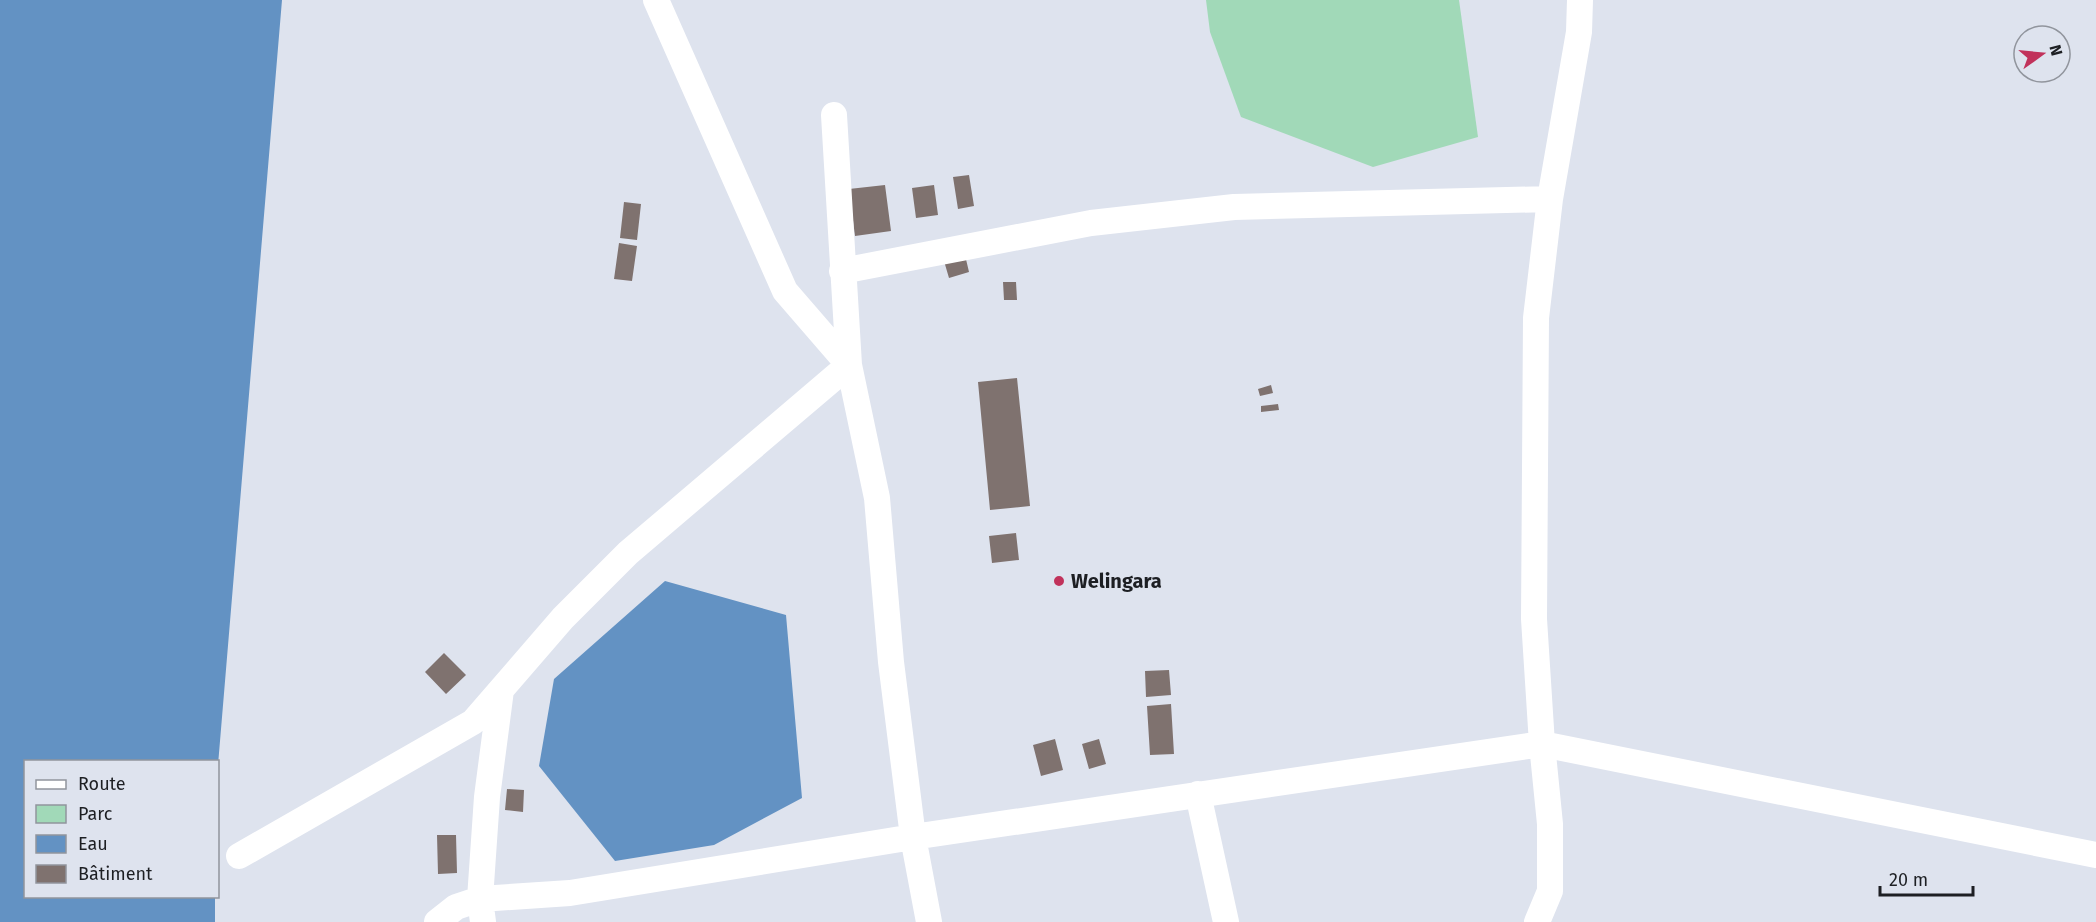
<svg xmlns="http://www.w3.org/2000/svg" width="2096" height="922" font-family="'Fira Sans',sans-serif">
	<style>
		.green { fill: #a1d9b8 }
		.water { fill: #6392c3 }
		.building { fill: #7f726f }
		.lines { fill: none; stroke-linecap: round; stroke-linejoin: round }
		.street { stroke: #fff; stroke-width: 26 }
		.poi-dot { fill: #c1325b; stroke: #dee3ee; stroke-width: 2 }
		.labels { text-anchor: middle; stroke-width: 4.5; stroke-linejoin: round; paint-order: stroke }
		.poi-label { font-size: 20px; font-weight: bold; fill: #1d1f23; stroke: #dee3ee; text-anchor: start }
	</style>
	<rect width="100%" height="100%" fill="#dee3ee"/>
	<path class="green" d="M1206 0H1459L1478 137 1373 167 1241 117 1210 32Z"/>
	<path class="water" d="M0 0H282L218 765V800V762H26V896L215 897V922H0Z
		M665 581 786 615 802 798 714 845 615 861 539 766 554 679Z"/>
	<path class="building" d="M969 175 974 206 958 209 953 177Z
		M885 185 891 231 855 236 849 189Z
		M934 185 938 215 916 218 912 188Z
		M624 202 641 204 637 240 620 238Z
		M619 243 637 246 632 281 614 279Z
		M965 255 969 272 949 278 944 261Z
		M1003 282H1016L1017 300H1004Z
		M1017 378 1030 506 990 510 978 382Z
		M1271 385 1273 393 1260 396 1258 389Z
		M1278 404 1279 410 1261 412V406Z
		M1016 533 1019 560 992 563 989 536Z
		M444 653 466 675 446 694 425 672Z
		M1169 670 1171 695 1146 697 1145 671Z
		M1171 704 1174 754 1150 755 1147 706Z
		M1055 739 1063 770 1041 776 1033 745Z
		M1099 739 1106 764 1089 769 1082 744Z
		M507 789 524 790 523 812 505 810Z
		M437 835H456L457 873 438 874Z"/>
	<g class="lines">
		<path class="street" d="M656 0 785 291 849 365
			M834 115 849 365 877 498 891 662 913 837 929 922
			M842 271 1091 223 1234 207 1550 199
			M1198 794 1226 922
			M239 856 473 722 563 618 628 553 849 365
			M437 922 456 907 480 899 570 893 913 837 1542 744 2096 855
			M483 922 480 899 487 797 501 690
			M1537 922 1550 891V824L1542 744 1534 619 1536 318 1550 199 1579 32 1580 0"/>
	</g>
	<circle class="poi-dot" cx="1059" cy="581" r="6"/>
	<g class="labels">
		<g class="poi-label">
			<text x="1071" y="588">Welingara</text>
		</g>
	</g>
	<rect x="24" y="760" width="195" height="138" fill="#dee3ee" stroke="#91959d" stroke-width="1.5"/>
	<rect x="36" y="780" width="30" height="9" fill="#ffffff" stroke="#91959d" stroke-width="1.5"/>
	<text x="78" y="790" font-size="18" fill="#1d1f23">Route</text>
	<rect x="36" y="805" width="30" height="18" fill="#a1d9b8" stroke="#91959d" stroke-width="1.5"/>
	<text x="78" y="820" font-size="18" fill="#1d1f23">Parc</text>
	<rect x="36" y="835" width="30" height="18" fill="#6392c3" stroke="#91959d" stroke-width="1.5"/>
	<text x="78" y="850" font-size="18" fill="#1d1f23">Eau</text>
	<rect x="36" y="865" width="30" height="18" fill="#7f726f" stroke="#91959d" stroke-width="1.5"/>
	<text x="78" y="880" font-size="18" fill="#1d1f23">Bâtiment</text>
	<g transform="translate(2042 54) rotate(75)"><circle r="28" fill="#dee3ee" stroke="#91959d" stroke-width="1.5"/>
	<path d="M0-4.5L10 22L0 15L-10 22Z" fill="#c1325b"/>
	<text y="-9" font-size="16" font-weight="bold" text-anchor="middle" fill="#1d1f23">N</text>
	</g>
	<path d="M1880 886v9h93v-9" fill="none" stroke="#1d1f23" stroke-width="3"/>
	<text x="1889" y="886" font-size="18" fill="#1d1f23" stroke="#dee3ee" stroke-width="4.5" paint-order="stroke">20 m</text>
</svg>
